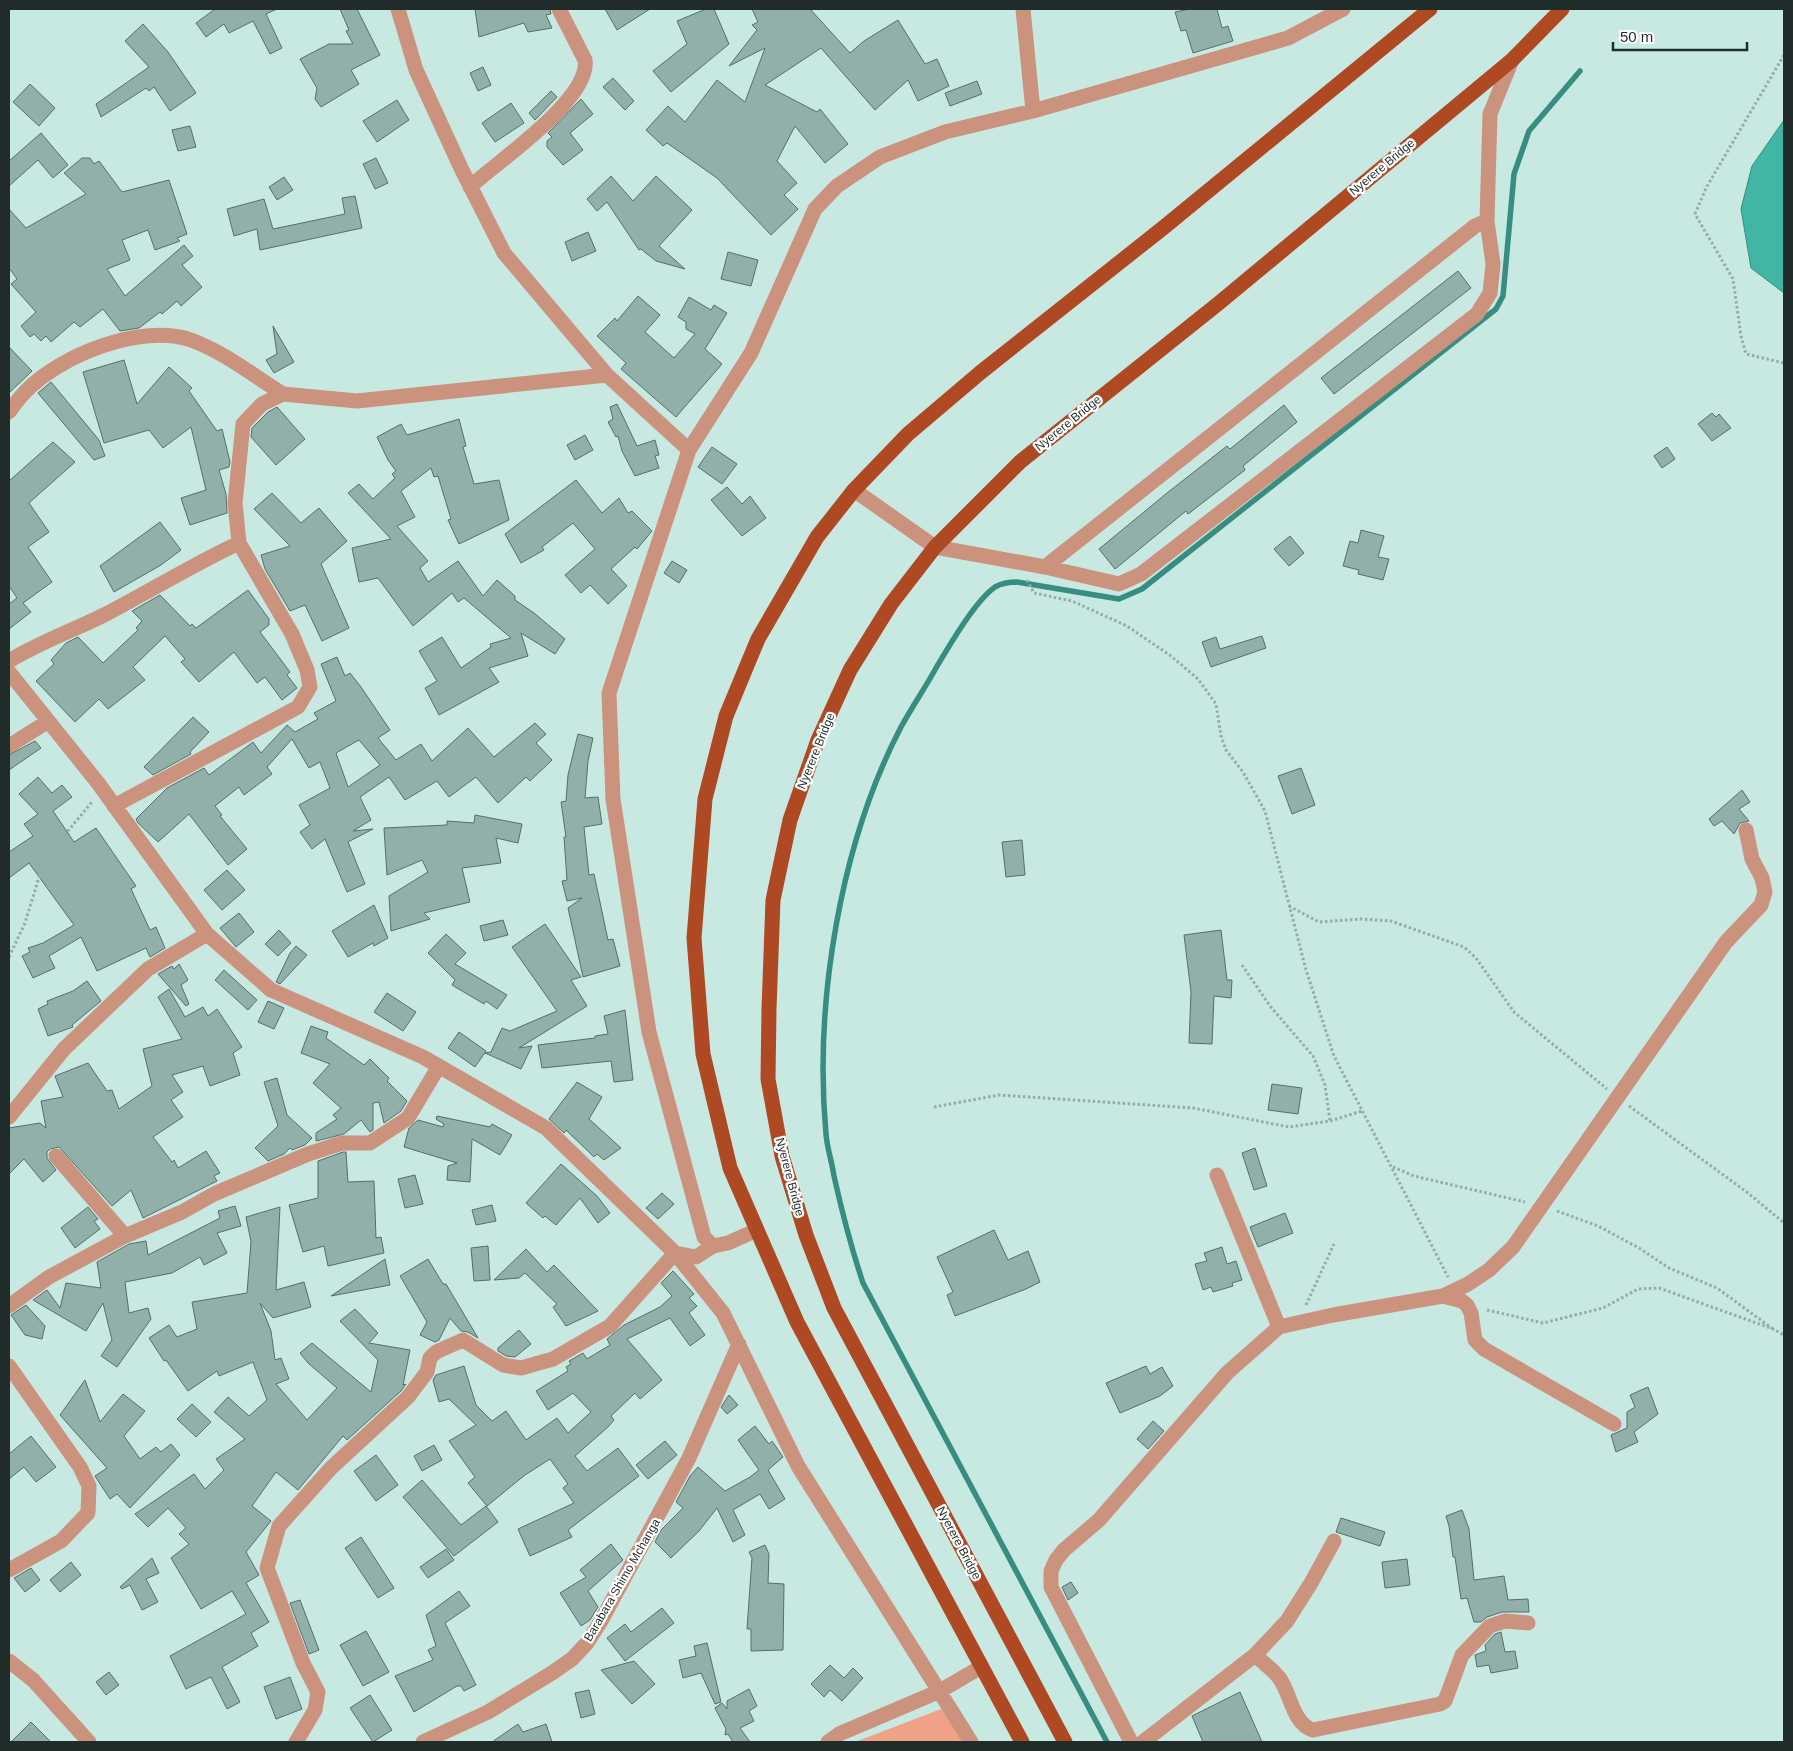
<svg xmlns="http://www.w3.org/2000/svg" width="1793" height="1751" font-family="Arial,sans-serif">
	<style>
		.green { fill: #f0a287 }
		.water { fill: #41b6a5; stroke: #378d80 }
		.lines { fill: none; stroke-linecap: round; stroke-linejoin: round }
		.stream { stroke: #378d80; stroke-width: 5.5 }
		.building { fill: #90b0a9; stroke: #53706b; fill-rule: evenodd }
		.path { stroke: #92ada7; stroke-width: 3; stroke-dasharray: 2.5 2.5; stroke-linecap: butt }
		.minor { stroke: #cb927e; stroke-width: 15 }
		.major { stroke: #ae4924; stroke-width: 15 }
		.labels { text-anchor: middle; stroke-width: 4.5; stroke-linejoin: round; paint-order: stroke }
		.street-label { font-size: 12px; fill: #1f2c29; stroke: #fff }
	</style>
	<rect width="100%" height="100%" fill="#c8e9e2"/>
	<path class="green" d="M941 1709 961 1726 969 1742H855Z"/>
	<path class="water" d="M1784 120V293L1751 268 1741 209 1752 166Z"/>
	<g class="lines">
		<path class="stream" d="M1107 1742 863 1283C851 1247 842 1212 834 1176 832 1162 827 1148 826 1134 814 1003 840 844 901 727 912 707 925 688 936 668 949 646 975 601 995 587 1002 583 1009 582 1017 582L1119 599 1142 589 1496 309 1503 296 1514 174 1529 131 1580 71"/>
	</g>
	<path class="building" d="M215 9H277L266 14 282 48 270 54 253 21 229 33 224 24 206 37 196 23Z
		M340 9H357L380 55 351 70 359 84 321 107 315 99 317 88 300 59 329 44H353L346 31 349 30Z
		M475 9H550L551 14 546 15 552 28 528 32 524 23 479 37Z
		M605 9H650L617 30Z
		M706 9H714L729 44 671 92 653 71 687 44 677 21Z
		M752 9H810L850 53 864 41 898 20 925 64 937 59 949 86 918 101 908 80 875 110 821 48 765 85 817 112 820 109 848 144 825 163 795 126 777 161 797 183 784 195 798 209 771 235 717 178 667 143 663 146 646 130 668 106 685 122 717 80 745 102 765 48 729 66 757 30 752 25 758 22Z
		M1190 9H1217L1222 28 1228 26 1233 41 1193 53 1186 30 1181 31 1175 12Z
		M143 24 168 52 196 93 170 111 154 87 149 91 146 88 101 117 96 104 149 67 125 41Z
		M483 67 491 85 478 91 470 73Z
		M613 78 634 101 625 110 603 87Z
		M977 81 982 94 950 106 945 93Z
		M30 84 55 108 39 126 13 102Z
		M551 91 557 97 535 120 529 113Z
		M581 99 593 114 570 133 583 150 563 165 547 147V141L552 137 548 133Z
		M397 100 409 120 377 142 363 121Z
		M511 103 524 123 495 142 482 123Z
		M190 126 196 147 178 151 172 130Z
		M41 133 68 165 53 178 38 160 9 186V161Z
		M82 158H90L94 164 99 161 122 192 169 180 187 234 177 238 180 241 155 250 148 230 122 240 130 260 107 269 125 296 184 245 193 256 182 265 202 287 181 306 177 301 162 314 160 312 139 328 120 331 103 309 80 327 74 322 51 342 46 336 41 341 34 334 30 337 21 326 36 312 11 284 17 279 9 268V209L26 228 86 194 64 173Z
		M376 158 388 183 375 189 363 164Z
		M611 176 633 201 656 176 692 210 659 246 685 269 656 261 641 249 639 250 607 202 597 211 587 199Z
		M284 177 293 190 277 200 269 187Z
		M355 196 362 228 260 250 257 229 234 236 227 209 264 199 273 229 345 214 342 198Z
		M588 232 596 251 572 261 565 242Z
		M728 252 758 260 751 286 721 279Z
		M1458 271 1471 288 1334 394 1321 378Z
		M638 296 660 315 645 332 674 358 695 334 686 329V322L678 317 689 297 711 310 714 305 727 313 705 349 722 364 676 417 621 369 626 363 597 336 615 318 617 321Z
		M273 326 294 362 274 373 266 360 277 354Z
		M9 347 32 371 9 393Z
		M124 360 137 404 169 367 192 388 189 391 217 431 222 429 230 462 229 467 219 470 226 494 227 513 190 525 181 498 206 490 191 427 163 448 149 430 104 443 83 372Z
		M51 382 99 440 105 456 94 460 38 393Z
		M617 404 637 446 655 440 659 455 655 456 659 468 635 476 622 451 618 436 616 437 608 422 613 419 610 407Z
		M1284 405 1297 422 1243 466 1245 470 1188 514 1186 511 1115 569 1099 549 1167 493 1227 446 1230 449Z
		M277 407 305 439 276 465 251 437 252 428 268 412Z
		M1712 413 1716 417 1719 414 1731 428 1712 441 1698 424Z
		M459 419 466 446 463 447 474 484 499 480 509 520 459 544 448 520 451 519 438 476 434 477 431 468 401 491 415 517 397 526 428 561 420 568 428 582 458 561 483 596 497 580 515 596V600L534 613 565 639 555 654 521 633 528 656 489 668 499 682 439 715 425 688 437 681 419 651 442 637 461 668 491 647 490 644 511 638 464 598 458 602 452 593 413 626 378 578 359 582 352 548 391 539 348 493 359 484 373 499 395 478 392 474 396 471 388 460 377 437 401 424 407 435Z
		M585 435 593 450 575 460 567 445Z
		M53 442 75 462 29 503 49 532 28 547 52 582 23 603 31 612 9 629V604L17 598 9 586V481Z
		M712 447 737 464 722 484 698 467Z
		M1667 447 1675 459 1662 468 1654 456Z
		M576 480 602 513 619 498 628 513 632 511 652 531 637 549 635 547 611 569 627 586 608 604 590 585 581 593 565 575 595 549 573 523 542 547 544 550 521 563 505 534Z
		M727 487 742 504 750 496 766 518 742 536 711 500Z
		M272 493 301 523 319 508 347 541 321 564 349 628 322 641 305 605 290 611 265 569 261 555 290 546 254 509Z
		M160 522 181 550 161 565 114 592 100 566Z
		M1361 530 1384 536 1378 557 1389 559 1383 580 1358 574 1359 570 1343 566 1350 541 1358 543Z
		M1290 536 1304 553 1289 566 1274 549Z
		M672 561 687 570 679 583 664 573Z
		M248 590 269 619V625L260 632 290 672 287 675 297 688 282 700 265 677 257 683 234 652 199 682 181 662 185 659 165 636 133 667 145 680 108 709 99 699 75 722 36 681 54 664 51 660 66 643 78 637 103 663 138 630 136 628 142 621 132 611 160 595 190 626 192 624 196 628Z
		M1262 636 1266 648 1211 667 1202 642 1216 637 1220 649Z
		M337 657 345 676 350 673 361 687 390 730 378 738 396 760 421 744 432 761 468 728 494 757 535 723 546 734 536 743 552 760 530 781 526 777 498 803 476 777 449 797 437 781 405 800 389 777 360 797 371 820 353 831 373 829 348 842 365 884 347 892 325 839 312 849 300 832 310 825 299 805 330 788 320 762 309 768 292 739 267 767 272 774 244 795 239 787 215 806 222 815 220 816 247 849 228 865 189 814 158 842 138 823 136 819 167 788 204 768 209 775 253 742 261 753 287 725 295 732 318 719 314 713 336 701 321 664ZM359 740 380 765 348 787 336 753Z
		M193 717 209 732 190 752 191 754 153 775 144 767Z
		M578 734 593 738 588 761 585 798 598 797 602 824 584 827 589 875 594 874 608 940 613 939 620 966 583 977 568 908 582 898 567 901 562 881 567 880 564 837H566L561 802 566 801 568 775Z
		M35 741 41 748 9 770V755Z
		M1301 768 1315 805 1292 814 1278 776Z
		M38 777 52 793 62 785 72 797 53 811 74 842 96 828 136 886 131 889 150 930 156 927 165 948 150 957 146 948 97 971 81 937 49 956 55 968 33 978 22 956 30 952 28 948 43 943 74 925 29 863 9 878V852L33 836 24 824 38 814 19 794Z
		M1742 790 1750 802 1739 809 1749 821 1740 823 1734 834 1722 821 1714 826 1709 819Z
		M475 815 522 824 518 843 496 838 501 863 462 868 470 902 424 913 430 919 391 931 389 896 428 872 422 860 387 875 384 828 447 825V821L474 823Z
		M1022 840 1025 875 1006 877 1002 842Z
		M227 870 245 890 222 910 204 890Z
		M374 905 388 938 374 946 373 943 348 957 332 931Z
		M239 913 254 932 236 947 220 928Z
		M503 920 508 935 484 941 480 926Z
		M545 924 581 977 571 980 587 1006 519 1048 532 1046 521 1069 485 1053 491 1052 502 1028 510 1031 557 1011 512 947Z
		M279 930 291 943 278 956 265 944Z
		M1221 930 1227 980H1232L1231 998 1214 996 1212 1044 1189 1043 1191 992 1184 935Z
		M446 934 466 953 455 964 507 995 497 1009 486 1001 484 1004 452 985 455 980 428 953Z
		M296 946 307 955 280 984 276 982 290 953Z
		M179 964 188 980 181 985 189 1004 186 1006 158 974 172 966 174 969Z
		M224 970 257 1000 248 1010 215 980Z
		M87 981 101 1001 72 1025 73 1027 48 1036 38 1009 48 1004 47 1001 73 991Z
		M169 989 185 1017 203 1007 208 1016 217 1009 242 1047 233 1053 240 1075 210 1086 203 1066 172 1075 183 1092 171 1100 183 1117 153 1137 172 1162 174 1160 178 1168 206 1151 220 1173 214 1176 217 1181 143 1218 131 1190 112 1206 59 1147 50 1149 47 1152V1158L56 1170 43 1182 24 1159 9 1174V1128L40 1123 46 1128 41 1101 63 1097 55 1076 88 1063 107 1091 112 1090 119 1109 152 1086 143 1049 182 1039 158 997Z
		M387 993 416 1012 403 1031 374 1012Z
		M268 1001 284 1008 274 1029 258 1022Z
		M625 1010 633 1080 614 1082 611 1061 542 1068 538 1045 595 1038V1036L608 1034 604 1016Z
		M311 1026 328 1032 326 1038 364 1065 370 1059 389 1078 387 1081 407 1101 401 1111 384 1123 379 1102 373 1103V1130L370 1132 361 1120 344 1134 316 1141V1133L337 1119 333 1115 341 1108 313 1083 330 1064 301 1053Z
		M459 1032 486 1051 475 1067 448 1048Z
		M277 1078 287 1115 312 1138 305 1145 292 1150 290 1148 284 1154 268 1161 255 1148 278 1126 264 1082Z
		M577 1082 602 1097 589 1119 621 1148 604 1160 597 1154 594 1157 566 1130 564 1133 549 1119Z
		M1272 1084 1302 1088 1298 1114 1268 1110Z
		M437 1116 490 1127 492 1124 512 1135 500 1155 472 1139 470 1182 447 1180 448 1166 457 1163 404 1147 409 1128 418 1120 443 1127 444 1124 436 1119Z
		M1255 1148 1267 1186 1254 1190 1242 1153Z
		M343 1152H346L348 1182 374 1181 376 1238 381 1237 384 1253 328 1266 324 1246 303 1252 289 1205 318 1198V1161Z
		M561 1164 597 1196 610 1213 598 1223 580 1198 556 1225 545 1216 543 1218 526 1203Z
		M415 1175 423 1204 405 1208 398 1179Z
		M662 1193 674 1204 658 1219 646 1208Z
		M492 1205 496 1221 476 1225 472 1210Z
		M235 1206 241 1226 217 1233 227 1253 204 1265 200 1257 172 1273 125 1282 129 1313 148 1308 151 1319 117 1367 101 1356 112 1340 103 1303 86 1331 33 1300 47 1290 60 1308 66 1283 101 1288 97 1262 129 1244 146 1241 148 1255 220 1218 218 1211Z
		M88 1207 98 1219 94 1221 100 1229 75 1248 61 1228Z
		M280 1207 276 1290 304 1282 311 1307 273 1318 260 1303 271 1331 275 1360 281 1358 289 1379 276 1384 307 1420 337 1388 308 1363 300 1353 312 1343 371 1392 378 1360 340 1321 355 1309 378 1333 369 1343 410 1350 403 1385 406 1384 401 1391 347 1440 343 1436 298 1490 276 1472 252 1506 271 1521 246 1552 259 1575 246 1583 269 1622 251 1633 258 1646 222 1667 240 1702 227 1709 211 1677 186 1689 170 1656 246 1614 232 1591 201 1609 171 1558 189 1544 179 1534 186 1528 168 1508 148 1527 135 1514 194 1474 205 1489 224 1470 216 1459 245 1439 214 1412 228 1397 249 1416 267 1400 253 1362 219 1376 217 1371 188 1391 166 1360 164 1361 149 1338 169 1325 177 1337 197 1329 192 1302 247 1293 251 1242 246 1217Z
		M1285 1213 1293 1233 1258 1247 1250 1227Z
		M994 1230 1008 1260 1028 1251 1040 1282 1026 1289 955 1316 947 1295 953 1292 937 1257Z
		M488 1246 490 1280 474 1281 471 1248Z
		M1222 1247 1227 1264 1236 1261 1242 1280 1232 1283 1233 1286 1213 1292 1211 1287 1203 1290 1195 1264 1207 1261 1204 1253Z
		M526 1249 547 1272 554 1265 598 1311 566 1326 553 1307 557 1304 525 1273 519 1278 494 1280Z
		M385 1259 390 1285 331 1296Z
		M428 1259 443 1284H446L478 1338 468 1332 461 1331 450 1318 439 1340 435 1342 420 1335 427 1322 400 1276Z
		M673 1271 694 1294 689 1298 697 1306 689 1313 705 1335 690 1346 670 1318 627 1339 662 1380 640 1399 635 1393 611 1416 614 1420 608 1427 575 1456 587 1471 618 1448 639 1476 568 1530 572 1537 530 1556 518 1529 574 1503 563 1488 568 1484 550 1459 525 1475 487 1506 468 1483 475 1477 449 1441 476 1425 449 1399 439 1402 433 1380 436 1375 464 1366 476 1405 492 1421 506 1411 526 1440 557 1418 568 1433 591 1412 573 1393 548 1410 536 1391 568 1371 566 1367 571 1364 569 1361 583 1353 587 1359 610 1345 607 1339 624 1325 660 1307 672 1296 661 1283Z
		M26 1305 45 1326 42 1339 25 1335 11 1315Z
		M519 1330 531 1344 515 1357 506 1356 498 1351V1348Z
		M1146 1366 1150 1374 1162 1367 1173 1386 1160 1396 1120 1413 1106 1383Z
		M85 1380 100 1422 123 1394 145 1411 124 1436 140 1459 156 1447 161 1452 171 1444 180 1455 130 1508 117 1494 110 1499 95 1476 107 1468 60 1415Z
		M1648 1387 1658 1414 1634 1432 1638 1442 1616 1452 1611 1435 1627 1428V1412L1635 1407 1630 1395Z
		M729 1395 738 1405 727 1414 721 1407Z
		M192 1404 211 1422 196 1437 177 1419Z
		M1153 1421 1164 1431 1148 1449 1137 1439Z
		M755 1426 769 1444 772 1441 783 1457 768 1470 785 1499 769 1509 760 1494 733 1510 745 1535 733 1542 717 1508 699 1531 671 1558 655 1542 661 1530 683 1508 676 1502 690 1476 698 1467 725 1491 750 1477 759 1470 738 1440Z
		M31 1436 56 1467 36 1482 24 1467 9 1479V1454Z
		M665 1441 677 1455 648 1479 636 1465Z
		M434 1445 442 1460 422 1471 414 1456Z
		M376 1455 398 1485 376 1501 354 1471Z
		M422 1480 461 1525 486 1506 498 1522 454 1556 403 1497Z
		M1462 1510 1469 1529 1474 1580 1504 1576 1508 1600 1528 1599 1529 1612H1502L1487 1617 1481 1622H1474L1467 1598 1461 1599 1455 1557H1453L1449 1526 1446 1516Z
		M1341 1518 1385 1532 1380 1546 1336 1532Z
		M361 1537 394 1588 378 1598 345 1548Z
		M611 1544 623 1560 588 1591 598 1607 590 1620 581 1626 560 1593 586 1577 580 1570Z
		M765 1545 769 1554 768 1583 784 1584 783 1650 751 1651V1629H747L752 1558 749 1552Z
		M446 1549 454 1560 428 1578 420 1567Z
		M152 1558 159 1573 146 1579 158 1602 142 1610 130 1585 122 1589 120 1587Z
		M1407 1559 1410 1585 1385 1588 1382 1562Z
		M71 1562 81 1575 60 1592 50 1580Z
		M31 1568 40 1580 25 1592 14 1578Z
		M1071 1582 1078 1593 1068 1600 1062 1587Z
		M459 1591 470 1606 445 1623 476 1685 464 1691 461 1686H457L414 1712 395 1676 433 1660 428 1650 436 1646 426 1615Z
		M300 1600 319 1650 309 1654 290 1603Z
		M662 1608 674 1623 625 1661 607 1638 625 1624 631 1632Z
		M366 1631 389 1672 363 1686 340 1645Z
		M1501 1632 1505 1652 1515 1651 1518 1668 1491 1673 1489 1665 1477 1667 1475 1655 1486 1651 1485 1645 1495 1634Z
		M707 1643 721 1702 715 1704 701 1673 683 1678 679 1660 696 1656 694 1646Z
		M634 1661 655 1684 632 1704 601 1670Z
		M830 1665 844 1678 853 1668 863 1678 842 1701 830 1690 824 1697 811 1684Z
		M109 1672 119 1685 106 1695 96 1682Z
		M290 1677 302 1709 276 1719 264 1687Z
		M749 1689 757 1706 749 1711 754 1721 740 1728 750 1742H733L728 1734 725 1735 726 1729 715 1708 722 1703 727 1709V1701Z
		M589 1690 595 1714 581 1718 575 1693Z
		M1240 1692 1262 1742H1203L1192 1716Z
		M370 1695 392 1730 373 1742 350 1708Z
		M31 1722 51 1742H11Z
		M518 1724 523 1732 546 1724 552 1742H492Z"/>
	<g class="lines">
		<path class="path" d="M1784 55 1706 188 1695 214 1733 279 1741 336 1746 354 1784 363
			M1027 580 1034 593 1072 601 1127 626 1171 656 1198 679 1216 704 1221 736 1226 750 1243 772 1265 811 1306 970 1334 1056 1448 1277
			M1289 906 1319 922 1361 919 1391 921 1464 947 1476 958 1514 1012 1607 1089
			M9 957 25 923 40 874 53 849 92 802
			M1242 965 1270 1006 1313 1056 1325 1085 1330 1121
			M1629 1106 1748 1193 1784 1223
			M934 1107 999 1095 1193 1108 1289 1127 1330 1121 1362 1111
			M1393 1167 1414 1176 1525 1202
			M1557 1211 1598 1226 1639 1248 1669 1268 1717 1288 1773 1329
			M1306 1305 1334 1244
			M1487 1310 1543 1323 1603 1308 1638 1289 1659 1288 1773 1329 1784 1335"/>
		<path class="minor" d="M398 9 416 70 461 168 504 253 607 375 689 450
			M1023 9 1033 111
			M470 187C498 161 591 99 585 60L559 9
			M9 412C14 405 19 398 26 391 61 355 141 323 191 340 224 352 254 376 283 394
			M854 490 935 547 1045 567 1119 584 1141 574 1477 314 1490 293 1493 264 1487 221 1490 114 1512 60
			M1045 567 1475 226 1487 221
			M9 661C42 641 75 630 108 613 152 590 194 564 239 543
			M9 672 98 783 207 934 271 990 423 1057 546 1128 675 1253 723 1313 798 1466 971 1742
			M9 746 47 722
			M114 806 298 707 310 687 307 670 292 634 239 543 235 503 243 424 262 404 283 394 357 401 607 375
			M9 1117 64 1049 148 969 207 934
			M56 1156 125 1236
			M1217 1175 1279 1327
			M757 1230 728 1243 713 1246 704 1237 649 1032 613 799 609 693 689 450 751 353 815 209 837 186 880 157 945 132 1033 111 1288 38 1343 9
			M1443 1296 1462 1301 1467 1305 1471 1313 1475 1340 1484 1349 1614 1424
			M9 1306 49 1277 125 1236 182 1212 214 1194 308 1154 342 1143H370L408 1118 439 1066
			M9 1366 80 1467 89 1486 88 1513 61 1541 9 1570
			M1255 1655C1263 1663 1274 1670 1280 1679 1291 1695 1293 1724 1313 1730L1440 1704 1445 1701 1462 1655 1490 1626 1505 1621 1528 1623
			M9 1661 33 1680 89 1742
			M296 1742 315 1710 318 1692 303 1663 267 1568 279 1526 331 1468 408 1397 427 1372 430 1358 436 1352 463 1340 503 1365 521 1368 553 1359 610 1326 675 1253 696 1257 713 1246
			M423 1742 488 1712 552 1673 572 1659 587 1643 601 1621 689 1458 739 1344
			M828 1742 839 1734 940 1691 981 1667
			M1131 1742 1051 1587V1571L1056 1560 1064 1550 1099 1520 1227 1373 1279 1327 1333 1315 1443 1296 1468 1284 1489 1270 1513 1247 1726 942 1761 905 1765 892 1762 878 1752 859 1746 830
			M1143 1742 1255 1655 1287 1621 1311 1583 1334 1541"/>
		<path class="major" d="M1022 1742 797 1322 730 1168 703 1054 694 938 705 799 726 716 758 639 817 537 854 490 908 434 981 372 1163 228 1430 9
			M1065 1742 834 1308 806 1235 782 1156 768 1079 769 1009 773 900 790 820 818 740 850 670 891 604 935 547 1020 462 1219 303 1512 60 1562 9"/>
	</g>
	<g class="labels">
		<g class="street-label">
			<text transform="translate(1382 167) rotate(-40)" y="4">Nyerere Bridge</text>
			<text transform="translate(1068 423) rotate(-39)" y="4">Nyerere Bridge</text>
			<text transform="translate(816 751) rotate(-68)" y="4">Nyerere Bridge</text>
			<text transform="translate(790 1177) rotate(75)" y="4">Nyerere Bridge</text>
			<text transform="translate(959 1543) rotate(62)" y="4">Nyerere Bridge</text>
			<text transform="translate(622 1580) rotate(-60)" y="4">Barabara Shimo Mchanga</text>
		</g>
	</g>
	<rect width="1793" height="1751" fill="none" stroke="#1f2c29" stroke-width="20"/>
	<path d="M1613 42v8h134v-8" fill="none" stroke="#1f2c29" stroke-width="2.5"/>
	<text x="1620" y="42" font-size="15" fill="#1f2c29" stroke="#ffffff" stroke-width="4" paint-order="stroke">50 m</text>
</svg>
